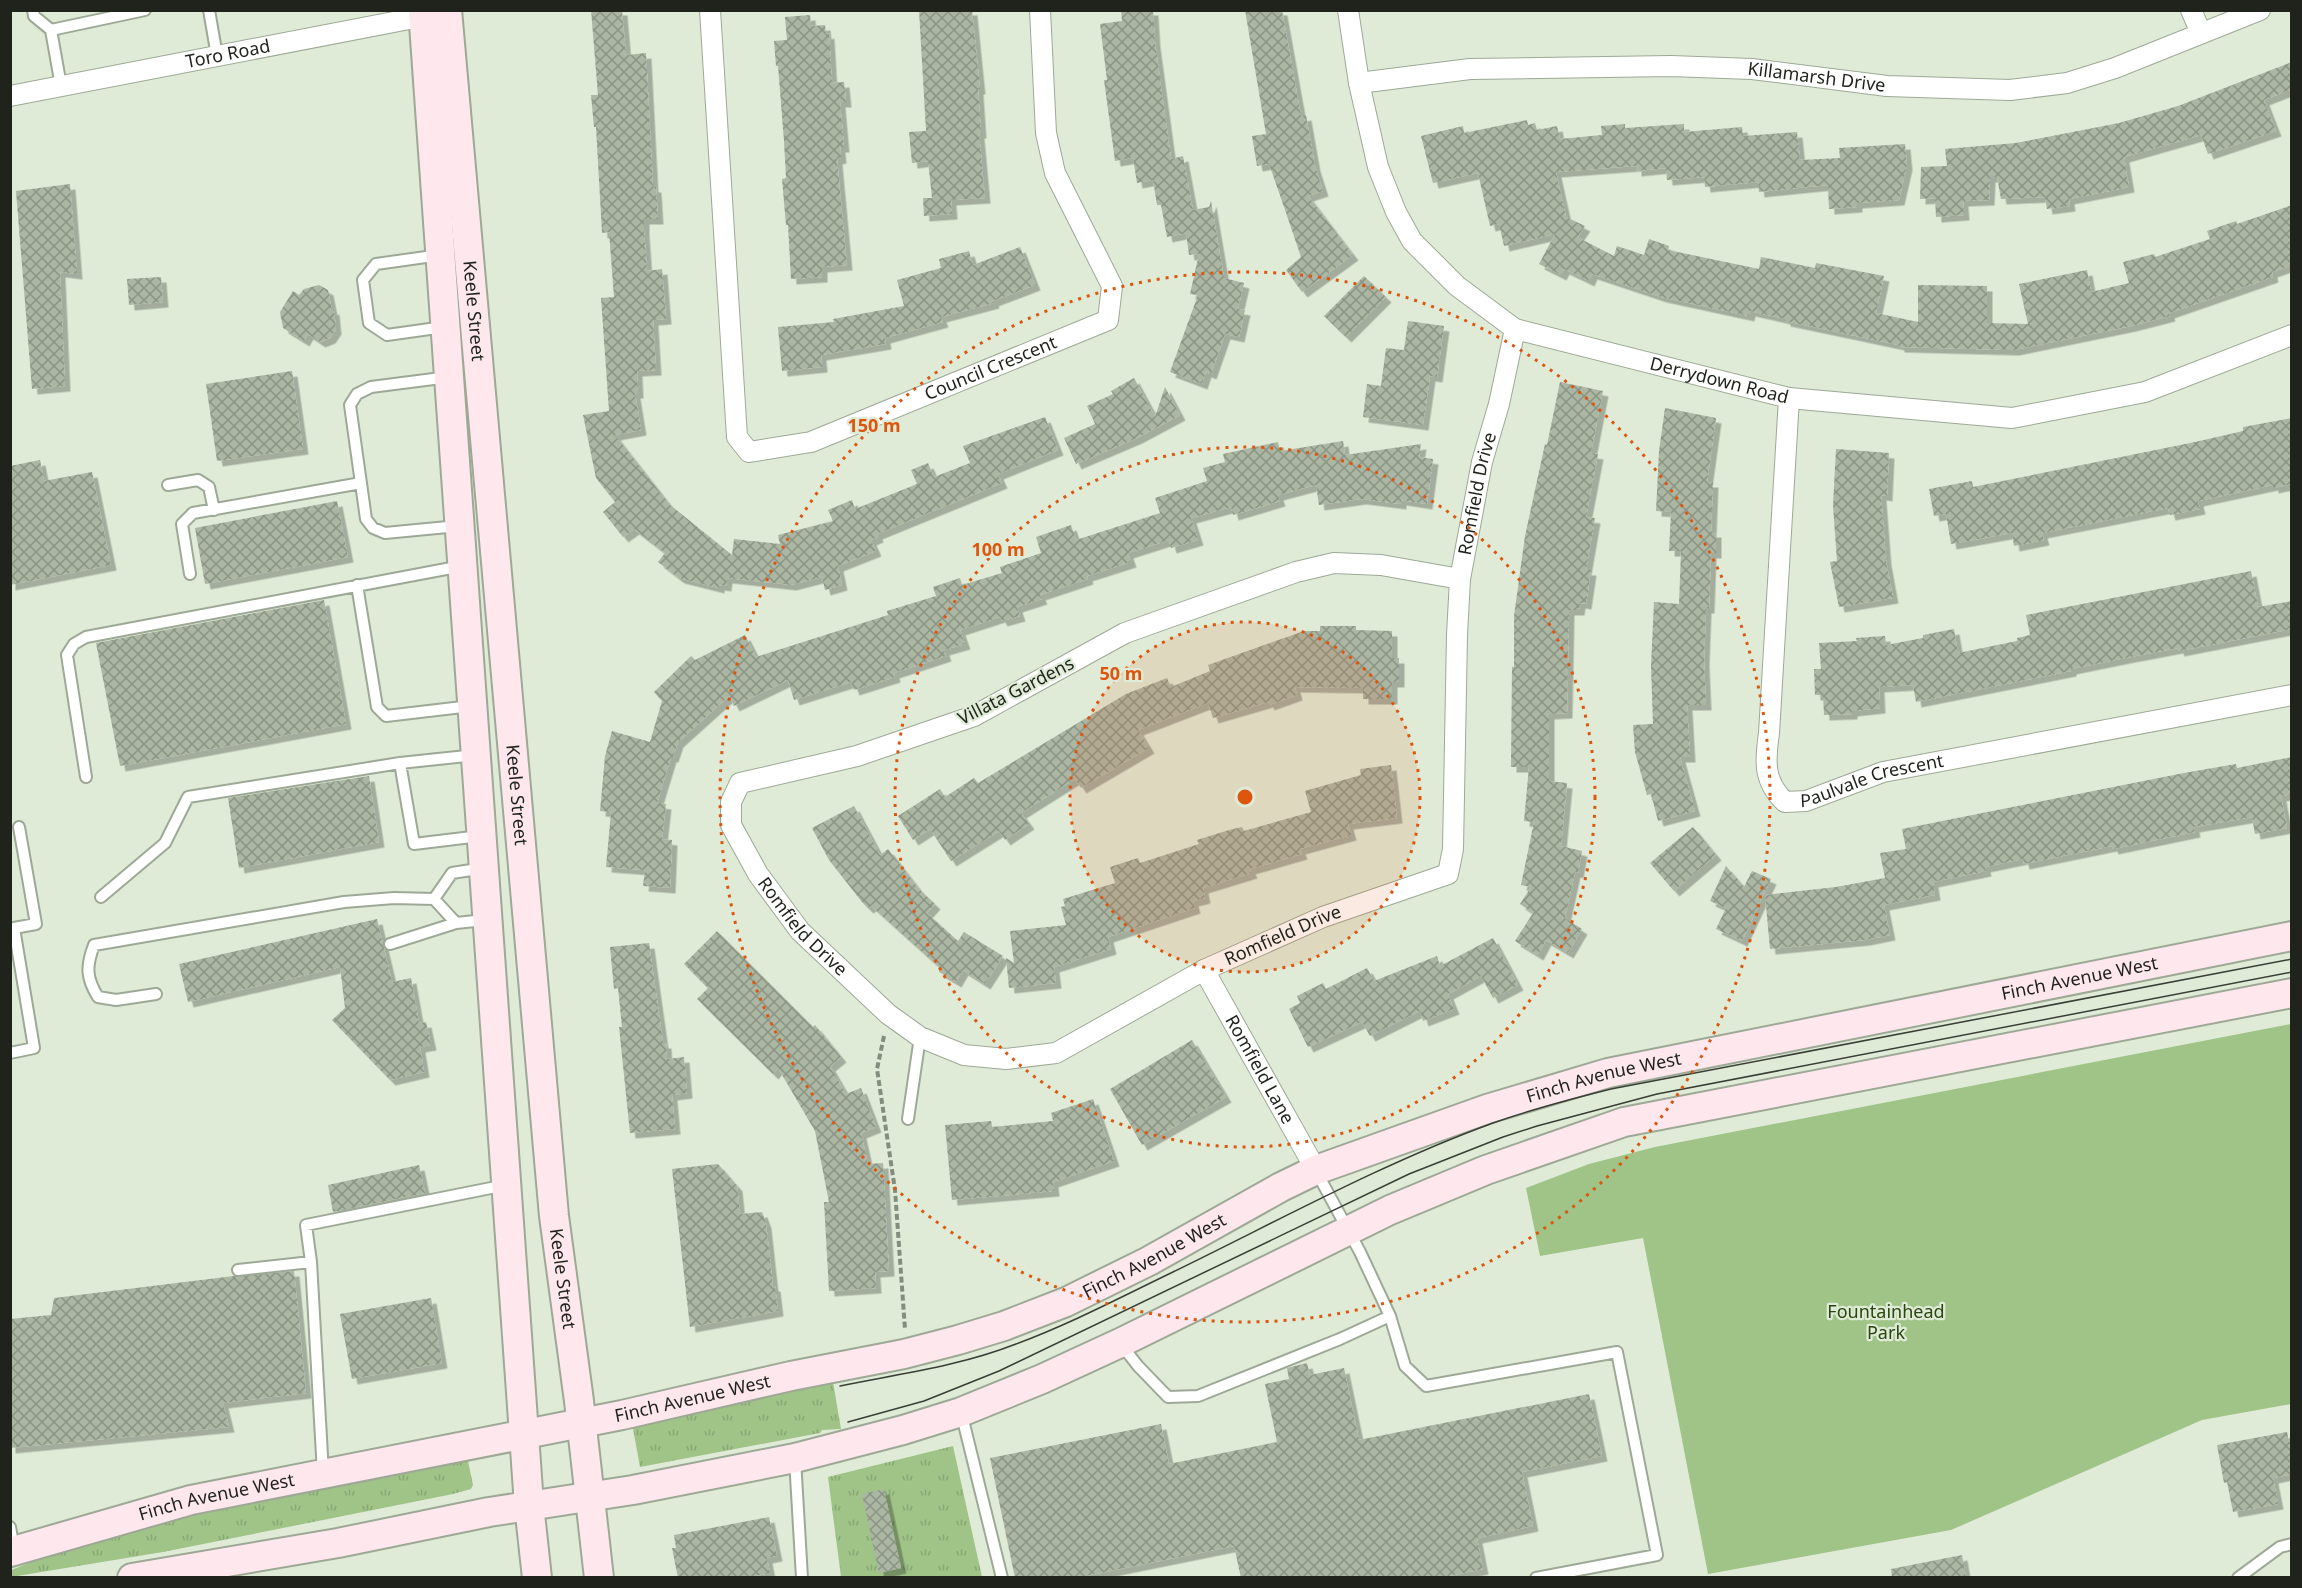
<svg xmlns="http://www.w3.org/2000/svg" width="2302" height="1588" font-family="'Noto Sans',sans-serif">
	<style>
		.grass { fill: url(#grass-tufts) }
		.green { fill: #a0c388 }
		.building { fill: url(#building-cross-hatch); filter: url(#shadow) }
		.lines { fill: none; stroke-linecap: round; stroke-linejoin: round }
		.lane-casing { stroke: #9da996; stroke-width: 14 }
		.street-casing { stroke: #9da996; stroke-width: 22 }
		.secondary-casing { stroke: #9da996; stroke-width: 32 }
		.path { stroke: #848c7e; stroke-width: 4; stroke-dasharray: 6 3; stroke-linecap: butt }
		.lane { stroke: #fff; stroke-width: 10 }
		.street { stroke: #fff; stroke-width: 20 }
		.secondary { stroke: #fee8ee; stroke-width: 28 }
		.tram { stroke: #393e36; stroke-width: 1.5 }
		.ring { fill: none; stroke: #de560d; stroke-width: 3; stroke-dasharray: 3 6 }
		.labels { text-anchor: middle; stroke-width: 4.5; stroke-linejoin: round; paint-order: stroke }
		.street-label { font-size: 18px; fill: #1f231c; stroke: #dfebd7 }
		.park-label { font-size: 18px; fill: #29460e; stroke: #dfebd7 }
		.centre { fill: #de560d; stroke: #dfebd7; stroke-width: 3 }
		.ring-label { font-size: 18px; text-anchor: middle; font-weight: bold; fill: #de560d; stroke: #dfebd7; stroke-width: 4.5; stroke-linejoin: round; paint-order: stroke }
	</style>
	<defs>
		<pattern id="grass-tufts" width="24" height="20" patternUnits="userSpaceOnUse" patternTransform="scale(1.5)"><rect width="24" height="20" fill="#a0c388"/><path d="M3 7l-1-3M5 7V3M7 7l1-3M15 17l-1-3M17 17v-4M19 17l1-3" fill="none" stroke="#89a775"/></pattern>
		<pattern id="building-cross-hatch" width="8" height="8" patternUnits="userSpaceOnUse" patternTransform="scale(1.5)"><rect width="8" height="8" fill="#abb6a3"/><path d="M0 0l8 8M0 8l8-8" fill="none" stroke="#8b9484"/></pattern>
		<filter id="shadow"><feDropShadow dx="5.5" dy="5.5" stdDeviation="0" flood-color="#0004"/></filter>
	</defs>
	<rect width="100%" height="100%" fill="#dfebd7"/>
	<path class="grass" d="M833 1382 841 1429 822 1430 820 1433 640 1467 632 1423Z
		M953 1446 982 1577H841L828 1477Z
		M466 1452 473 1485 471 1489 453 1494 163 1552 11 1577V1570C37 1560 64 1548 92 1539 213 1502 342 1479 466 1452Z"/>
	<path class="green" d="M2291 1024V1404L2202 1420 1951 1530 1708 1574 1643 1238 1540 1256 1526 1188 1589 1164 1655 1147Z"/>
	<path class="building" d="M591 10H622L626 55 646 53 653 187H656L658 219H644V230L647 271 662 269 666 319 653 320 656 370 637 371 638 393H635L641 430 615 435 669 504 732 555 734 539 780 544 778 535 833 521 828 510 852 500 855 509 917 484 911 470 928 463 934 477 970 463 963 446 1045 417 1058 450 998 474 1002 483 877 534 878 537 871 540 876 551 838 566 842 585 825 590 822 577 791 585 727 578 726 586 719 585V588L679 578 658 562 665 553 634 529 623 537 603 512 615 502 596 478 583 415 609 411 601 298 614 297 609 232 602 233 596 127H594L591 95H598Z
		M919 10H972L980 89H978L981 133H979L985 198 951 200 952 214 924 216 923 198H932L928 161 912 163 909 132 926 131Z
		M1121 10H1153L1155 42 1171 159 1183 156 1193 210 1209 207 1211 201 1224 278 1244 283 1238 309 1245 310 1239 337 1225 334 1211 374 1206 372 1202 384 1170 372 1198 295 1190 294 1199 254 1189 255 1186 233 1167 237 1161 205H1157L1153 180 1137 183 1133 158 1115 161 1104 80H1107L1100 24 1122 21Z
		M1245 10H1282L1301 116 1306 115 1315 166 1323 191 1308 196 1353 255 1302 292 1286 270 1301 257 1283 204 1269 164 1257 166 1252 136 1266 134Z
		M810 15 811 26 825 25 826 34 829 33 832 83 844 82 846 102H840L844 147H840L841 158 837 159 847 265 822 267V277L791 279 788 225H786L782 179 786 178 784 141 778 66H776L774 41 787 40 785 17Z
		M2292 62V89L2264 100 2276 131 2208 154 2201 135 2124 157 2129 187 2069 199 2070 206 2047 209 2045 197 2001 199 1997 177H1990L1989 200 1963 201 1964 215 1936 217 1935 198 1920 199 1921 167 1947 166 1945 149 2016 143 2119 123 2178 106Z
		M1527 120 1528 125 1535 123 1537 130 1557 126 1560 139 1602 135 1601 126 1625 124V128L1684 124V132L1742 127 1743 136 1797 132 1800 160 1840 158 1839 148 1905 144 1907 165 1899 200 1857 203V207L1829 209 1828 185 1759 192 1758 182 1705 187 1704 177 1667 180 1666 168 1636 171V166L1556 172 1566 217 1585 226 1578 236 1579 238 1614 256 1617 246 1644 255 1649 239 1669 246 1668 250 1759 269 1761 257 1815 268 1816 263 1884 276 1876 313 1918 322V285L1987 286V323L2028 324 2019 284 2087 270 2091 292 2129 283 2123 262 2154 254 2155 257 2210 239 2207 231 2236 221 2237 224 2292 205V265L2272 272 2273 277 2169 313 2170 316 2131 326 2014 350 1899 347V345L1785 321V319L1750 311 1749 316 1661 297 1592 274 1589 281 1564 269 1561 275 1539 264 1555 234 1504 246 1499 224 1490 226 1478 173 1433 183 1421 136 1463 126 1464 133Z
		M70 184 77 274 60 272 65 386 32 389 16 191Z
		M1020 247 1035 285 993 301 994 303 941 317 943 322 885 338 886 344 821 355 822 367 782 371 778 327 834 322 833 319 904 306 897 280 941 268 939 259 969 251 973 265Z
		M1364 276 1386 297 1346 337 1324 316Z
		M161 277 163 302 129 305 127 279Z
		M319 285 328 290 332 310 334 309 336 329 330 338 320 342 308 334 304 341 283 328 280 312 293 291 299 295 304 289Z
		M1408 321 1444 326 1437 377 1430 376 1423 425 1363 417 1367 384 1381 386 1386 348 1404 350Z
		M292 371 303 449 217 461 206 384Z
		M1134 378 1155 417 1165 387 1180 415 1137 438 1076 464 1064 438 1095 424 1087 406 1113 394 1111 391Z
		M1560 382 1603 391 1591 453 1598 454 1586 517 1595 518 1586 570H1591L1586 604 1580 603 1579 610H1569L1567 713 1549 714V781L1567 783 1561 846 1582 851 1578 873 1575 872 1565 918 1582 929 1568 953 1546 940 1538 955 1515 941 1533 913 1520 904 1531 887 1521 885 1534 822 1524 821 1529 767H1511L1512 667H1514V616L1525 536 1545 444 1547 445Z
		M1665 408 1716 418 1707 482H1713L1711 532H1716V553H1711L1709 608H1706L1704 661 1706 705H1687L1690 757H1680L1695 811 1658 821 1651 794 1647 795 1635 752 1633 725 1653 724 1651 666 1654 602 1679 604 1681 551H1669L1671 512 1656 511 1659 451Z
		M2292 418V484L2273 488V485L2198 501 2200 509 2170 515 2168 508 2042 533 2044 540 2014 546 2012 533 1951 544 1946 514 1934 516 1929 489 1972 481 1973 487 2195 442 2243 431V427Z
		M1343 441 1345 455 1421 444 1419 457 1433 459 1427 504 1401 500V504L1361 499 1319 505 1316 485 1278 495 1280 501 1233 515 1231 507 1191 518 1198 540 1171 548 1169 540 1128 553 1131 562 1087 576 1088 579 1040 595 1042 599 1017 607 1020 616 1002 621 1000 617 960 630 965 644 944 650 946 656 894 673 895 677 854 690 851 682 794 700 788 680 734 706 729 696 678 742 673 757H671L657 803 666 804 662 839 672 840 670 888 643 886 645 870 606 867 611 812 600 811 605 756 612 731 650 742 662 701 654 692 691 656 695 660 745 635 756 657 888 615 887 611 936 596 933 587 960 578 962 585 1002 573 1000 567 1041 553 1036 537 1071 525 1076 540 1160 513 1155 498 1207 481 1203 468 1225 462 1223 454 1278 442 1280 451Z
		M1836 449 1889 453 1887 496 1881 495 1886 560 1893 598 1839 607 1830 562 1837 561 1833 506Z
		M40 460 44 481 92 472 111 565 10 585V466Z
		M337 501 348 557 205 584 195 528Z
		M2251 571 2258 607 2292 601V629L2179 651 2178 648 2125 658 2071 669V671L1916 702 1913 685 1879 687 1880 708 1852 711V714L1824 715 1823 695H1815L1814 669H1821L1819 643 1857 641 1856 638 1885 636 1886 645 1923 638V635L1954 629 1958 653 2017 641V638L2030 635 2026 615Z
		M324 600 346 724 120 766 96 643Z
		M1320 626H1356V630L1392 631V658H1399V682H1392V699H1363V688L1295 687 1297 695 1269 705 1268 702 1213 718 1208 703 1138 730 1149 748 1081 788 1075 779 1021 813 1029 824 1005 840 999 831 951 861 930 829 913 840 898 816 940 789 945 797 974 778 978 783 1126 694 1167 678 1171 687 1210 671 1208 665 1304 631H1320Z
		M2292 757V794L2281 796 2287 828 2255 834 2252 817 2194 827 2195 832 2113 849 2112 846 2024 864 2023 859 1985 867 1986 871 1933 882 1935 895 1884 905 1890 935 1865 940 1770 949 1765 895 1836 887 1885 878 1880 853 1906 849 1902 829 2184 773 2236 764 2237 768Z
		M1391 765 1397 818 1348 824 1351 835 1300 849 1302 854 1250 869 1252 873 1203 888 1205 898 1193 901 1195 908 1108 937 1111 949 1054 967 1056 983 1009 988 1006 958 1014 963 1010 931 1066 925 1061 907 1065 906 1063 899 1115 883 1110 867 1138 858 1140 863 1199 844 1197 840 1229 830 1242 827 1244 831 1311 812 1305 791 1361 775 1360 769Z
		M369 776 379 842 239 868 228 798Z
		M854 806 880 855 888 849 919 889 935 904 927 913 958 941 964 932 1003 956 985 984 963 970 956 982 939 972 941 969 871 906 868 908 862 902 829 860 812 828Z
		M1693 827 1716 855 1674 891 1650 863Z
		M1726 866 1744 887 1752 871 1771 879 1742 941 1716 929 1726 908 1710 901Z
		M377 919 392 982 411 978 419 1023 426 1022 431 1045 420 1047 424 1072 390 1080 332 1020 345 1008 340 967 188 1002 179 964Z
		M717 931 813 1027 815 1025 841 1057 830 1066 846 1094 861 1088 876 1127 861 1133 868 1164 883 1163 889 1271 875 1272 876 1288 829 1291 824 1202H829L815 1131 778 1068 773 1074 697 999 708 988 684 964Z
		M1493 938 1518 985 1493 998 1481 976 1448 994 1454 1009 1423 1021 1420 1011 1370 1036 1362 1022 1308 1047 1289 1009 1300 1003 1297 996 1323 983 1326 989 1367 968 1374 981 1437 956 1440 966Z
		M649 943 663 1043H666L667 1059 684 1057 687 1093 672 1095 675 1129 630 1133 619 1027H622L618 988 614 989 610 947Z
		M1192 1040 1226 1097 1142 1145 1110 1089Z
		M1093 1099 1114 1161 1053 1182 1054 1191 952 1200 945 1125 991 1121 992 1127 1053 1121 1051 1113Z
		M718 1164 737 1186 740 1214 762 1212 766 1223 773 1286H775L778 1311 690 1327 672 1169Z
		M419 1165 425 1193 333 1212 328 1185Z
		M294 1271 306 1393 223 1403 229 1427 10 1448V1319L51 1315 54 1298 234 1276Z
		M431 1298 442 1363 352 1379 340 1314Z
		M1307 1363 1310 1375 1344 1368 1359 1440 1589 1394 1602 1456 1522 1472 1533 1526 1477 1538 1483 1569 1439 1578H1241L1234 1546 1076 1578H1015L990 1458 1161 1424 1169 1464 1277 1442 1265 1384 1289 1379 1287 1368Z
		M2287 1432 2289 1442 2292 1441V1474L2273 1478 2278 1504 2233 1512 2227 1482 2224 1483 2217 1445Z
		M884 1489 901 1568 879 1573 862 1494Z
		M769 1517 777 1556 767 1558 770 1573 747 1578H678L672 1548H676L674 1535Z
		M1962 1555 1966 1578H1892L1891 1569Z"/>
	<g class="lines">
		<g class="lane-casing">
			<path id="lane" d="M33 10 34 16 51 30 145 10
				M209 10 217 56
				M51 30 61 86
				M440 255 376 264 363 280 369 323 387 335 444 327
				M449 377 371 387 357 394 350 405 366 519 373 528 385 533 458 526
				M168 485 198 480 209 487 214 510
				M190 574 182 524 193 513 361 483
				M357 585 377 707 386 716 471 706
				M476 755 400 763 414 844 480 836
				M86 777 67 655 74 644 86 637 462 566
				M484 868 452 873 434 899 456 923 485 920
				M101 897 165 843 188 797 400 763
				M14 928 36 924 19 827
				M10 929 14 928 34 1048 10 1053
				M390 944 456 923
				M156 994 116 1000 98 997C86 978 86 966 94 945L344 902 394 898 434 899
				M908 1119 920 1037
				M311 1262 323 1473
				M238 1270 311 1262 306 1225 506 1185
				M1390 1316 1405 1366 1426 1386 1617 1352 1657 1555 1536 1578
				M1120 1343 1138 1366 1168 1397 1198 1396 1340 1339 1390 1316 1360 1252 1316 1171
				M961 1412 1002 1578
				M795 1459 802 1578
				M10 1527 14 1549
				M2238 1578 2280 1547 2292 1544"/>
		</g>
		<g class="street-casing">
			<g id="street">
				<path id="s1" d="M710 10 737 437 749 452 811 442 1108 320 1112 286 1055 173 1046 133 1040 10"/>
				<path id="s2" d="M1348 10 1359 83 1378 167 1396 212 1412 241 1457 286 1515 329 1789 398 2012 418 2145 392 2292 335"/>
				<path d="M2191 10 2201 33"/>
				<path id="s3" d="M1359 83 1470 69 1671 66 1752 69 1887 86 2010 90 2067 83 2115 68 2260 10"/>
				<path id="s4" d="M10 96 435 14"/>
				<path id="s5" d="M1789 398 1769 733C1765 761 1763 781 1785 802L1806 801 1883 772 2292 695"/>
				<path id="s6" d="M1460 579 1381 565 1334 563 1296 572 1125 633 974 716 857 756 740 783 731 802V825L758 874 800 931 888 1014 920 1037 964 1055 1006 1059 1056 1053 1204 970 1323 917 1448 874 1453 849 1457 635 1460 579 1482 462 1499 404 1515 329"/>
				<path id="s7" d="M1204 970 1316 1170"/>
			</g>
		</g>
		<g class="secondary-casing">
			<g id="secondary">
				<path d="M423 10 529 1505 537 1578"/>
				<path id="s8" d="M447 10 554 1216 579 1401 599 1578"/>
				<path id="s9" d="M10 1552 191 1500 622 1415 791 1376 904 1354 958 1340 1004 1326 1066 1302 1149 1261 1281 1187 1316 1170 1487 1109 1608 1073 2292 936"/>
				<path d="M132 1578 338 1543 489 1512 633 1490 795 1458 903 1430 961 1412 1042 1379 1120 1343 1390 1210 1486 1170 1624 1122 2292 993"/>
			</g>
		</g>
		<path class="path" d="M884 1036 877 1069 895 1190 905 1329"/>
		<use href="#lane" class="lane"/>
		<use href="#street" class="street"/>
		<use href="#secondary" class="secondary"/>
		<path class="tram" d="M840 1386C899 1374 960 1366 1016 1344 1070 1324 1121 1297 1173 1272 1278 1221 1383 1163 1493 1123 1532 1109 1571 1099 1611 1089L2292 959
			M848 1422 924 1401 999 1371 1409 1174 1503 1137 1537 1126 1657 1094 2292 972"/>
	</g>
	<circle cx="1245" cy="797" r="175" fill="#de560d" fill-opacity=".12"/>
	<g class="ring">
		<circle cx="1245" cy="797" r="175"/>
		<circle cx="1245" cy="797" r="350"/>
		<circle cx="1245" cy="797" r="525"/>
	</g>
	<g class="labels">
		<g class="street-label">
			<text dy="6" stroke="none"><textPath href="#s4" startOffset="222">Toro Road</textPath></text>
			<text dy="6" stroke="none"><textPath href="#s3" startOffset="459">Killamarsh Drive</textPath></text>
			<text dy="6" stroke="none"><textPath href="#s8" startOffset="302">Keele Street</textPath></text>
			<text dy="6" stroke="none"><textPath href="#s1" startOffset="704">Council Crescent</textPath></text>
			<text dy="6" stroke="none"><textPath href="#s2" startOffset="588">Derrydown Road</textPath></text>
			<text dy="6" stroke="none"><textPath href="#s6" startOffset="2050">Romfield Drive</textPath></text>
			<text transform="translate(1016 691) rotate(-27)" y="6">Villata Gardens</text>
			<text dy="6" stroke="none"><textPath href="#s5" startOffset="500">Paulvale Crescent</textPath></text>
			<text dy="6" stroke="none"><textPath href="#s8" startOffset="788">Keele Street</textPath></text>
			<text dy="6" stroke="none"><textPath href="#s6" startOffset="933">Romfield Drive</textPath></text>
			<text dy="6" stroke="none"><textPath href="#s6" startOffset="1491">Romfield Drive</textPath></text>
			<text dy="6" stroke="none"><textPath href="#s9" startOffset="2158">Finch Avenue West</textPath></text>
			<text dy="6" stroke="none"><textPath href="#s7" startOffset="114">Romfield Lane</textPath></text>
			<text dy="6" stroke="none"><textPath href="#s9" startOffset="1672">Finch Avenue West</textPath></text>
			<text dy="6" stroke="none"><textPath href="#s9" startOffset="1186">Finch Avenue West</textPath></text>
			<text dy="6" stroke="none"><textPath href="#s8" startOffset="1274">Keele Street</textPath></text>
			<text dy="6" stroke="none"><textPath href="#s9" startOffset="700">Finch Avenue West</textPath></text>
			<text dy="6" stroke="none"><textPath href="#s9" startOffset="214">Finch Avenue West</textPath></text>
		</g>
		<g class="park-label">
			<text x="1886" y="1318">Fountainhead<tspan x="1886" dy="21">Park</tspan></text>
		</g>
	</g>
	<circle cx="1245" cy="797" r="9" class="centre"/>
	<g class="ring-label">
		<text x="874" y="432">150 m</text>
		<text x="998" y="556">100 m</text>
		<text x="1121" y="680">50 m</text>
	</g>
	<rect width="2302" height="1588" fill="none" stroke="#1f231c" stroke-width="24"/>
</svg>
